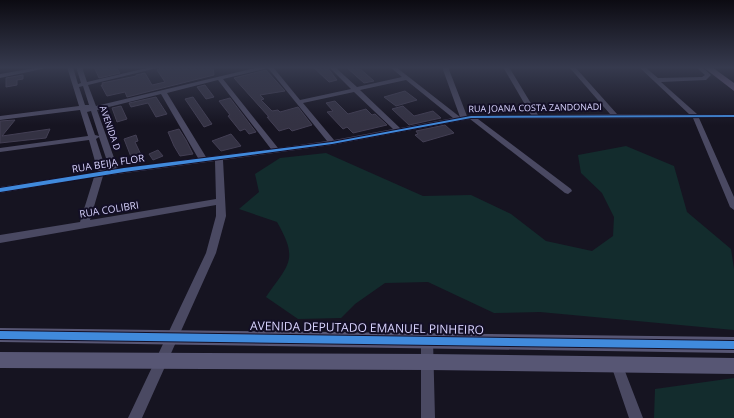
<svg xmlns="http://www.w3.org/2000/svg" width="734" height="418" font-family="'Open Sans',sans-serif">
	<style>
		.green { fill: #132c2d }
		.building { fill: #343243; stroke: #433f54 }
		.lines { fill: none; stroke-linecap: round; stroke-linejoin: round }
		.street { fill: #4a4962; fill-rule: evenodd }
		.secondary { fill: #575674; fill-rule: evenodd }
		.primary { fill: #5e5373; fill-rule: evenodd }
		.cycleway-casing { stroke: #130f26; stroke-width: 2 }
		.cycleway { fill: #408adc; fill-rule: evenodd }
		.labels { text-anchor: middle; stroke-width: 4; stroke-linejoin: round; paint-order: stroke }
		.far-street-label { font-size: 9px; fill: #d9d4ff; stroke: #130f26 }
		.street-label { font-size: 10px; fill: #d9d4ff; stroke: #130f26 }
		.near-street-label { font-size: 12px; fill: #d9d4ff; stroke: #130f26 }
	</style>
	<rect width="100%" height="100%" fill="#161421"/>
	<path class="green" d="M626 146 674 166 687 212 731 249 734 269V330L540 312 494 313 428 282 385 283 355 304 341 318 298 319 266 297C289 264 299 260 277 222L239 209 259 192 255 174 280 158 326 153 423 196 471 195 511 214 546 241 592 251 613 236 614 217 602 193 581 173 578 155Z
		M734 378V418H654L655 389Z"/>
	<path class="building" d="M94 67H116L120 73 99 78Z
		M162 67H213L214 75 127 97 125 92 107 96 101 85H103L102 83 136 76V75L145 73 152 85 165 82 157 70Z
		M313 67H327L337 80 329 82Z
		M346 67H358L374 81 364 83Z
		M266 70 285 91 260 95 264 99 261 100 272 111 278 110 280 112 298 107 312 125 292 131 289 128 279 131 267 117H269L234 78Z
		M23 75V79L17 80V85L6 87V78Z
		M205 85 214 97 206 99 197 87Z
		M405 91 417 100 396 106 384 97Z
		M156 97 167 114 156 117 148 103 131 107 129 103Z
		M193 97 212 124 204 127 185 99Z
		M230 98 256 132 249 134 245 129 240 131 228 116 230 115 219 101Z
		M335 101 348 114 366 109 372 115 375 114 387 125 353 133 347 127 343 129 327 112 333 111 326 103Z
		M121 106 127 119 117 122 112 108Z
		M403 106 414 116 433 111 441 118 409 125 392 109Z
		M15 120 2 136 50 129 46 138 0 143V121Z
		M445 125 454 133 423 142 415 135 418 134 416 131Z
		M179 129 186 140 193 154 180 156 174 146 168 132Z
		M231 134 241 146 221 151 212 141Z
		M136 135 138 141 135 142 143 159 133 162 124 139Z
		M158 150 163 156 153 160 149 154Z"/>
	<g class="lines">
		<path class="street" d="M40 67H51L0 78V74Z
			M67 67H73L78 84 81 83 76 67H82L87 82 151 67H161L88 85 96 106 259 67H273L300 100 351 89 329 67H335L357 87 402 77 390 67H396L460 117 442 67H448L467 116 531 115 503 67H509L538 115 610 114 569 67H575L617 114H689L639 67H645L658 78 702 77 705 75 696 67H702L711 75 706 80 661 82 697 114H734V118H699L734 197V210L730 207 693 118 478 119 571 189 572 191 568 194 565 193 470 119 332 145 223 160 226 216 216 253 142 418H128L206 253 216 216V205L0 243V235L80 222 94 177 0 193V187L98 172 89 140 0 152V148L88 136 80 110 0 120V116L79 106ZM268 68 327 141 278 148 223 79ZM218 80 271 149 206 157 167 93ZM406 80 453 118 400 128 360 90ZM83 86 89 105H85L79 87ZM354 92 393 129 334 140 303 103ZM161 94 198 158 118 169 97 110ZM91 111 99 136 95 135 87 112ZM99 137 110 170H106L96 139ZM215 161 216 199 90 220 103 176Z
			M427 334 431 336 433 340 435 418H421V340L423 336Z
			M617 359 621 361 643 418H629L611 365 613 361Z"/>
		<path class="secondary" d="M0 328 734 337V353L0 342Z
			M0 352 429 354 734 358V374L429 370 0 368Z"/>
		<path class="primary" d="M703 67H712L734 83V91Z"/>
		<g class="cycleway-casing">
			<path id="cycleway" d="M734 115V117L471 118 332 144 124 172 0 192V188L124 168 332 142 471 116Z
				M0 331 734 341V349L0 339Z"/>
		</g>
		<use href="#cycleway" class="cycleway"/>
	</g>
	<linearGradient id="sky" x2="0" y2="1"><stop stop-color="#0c0b12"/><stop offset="0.54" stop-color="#363a4e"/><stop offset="1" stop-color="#363a4e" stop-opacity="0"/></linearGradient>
	<rect width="734" height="125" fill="url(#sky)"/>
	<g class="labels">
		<g class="far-street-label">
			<text transform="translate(535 108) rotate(-1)" y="3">RUA JOANA COSTA ZANDONADI</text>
			<text transform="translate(110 128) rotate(71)" y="3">AVENIDA D</text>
		</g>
		<g class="street-label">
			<text transform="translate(108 163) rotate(-9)" y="4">RUA BEIJA FLOR</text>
			<text transform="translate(109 209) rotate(-9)" y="4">RUA COLIBRI</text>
		</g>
		<g class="near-street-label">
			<text transform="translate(367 328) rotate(1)" y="4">AVENIDA DEPUTADO EMANUEL PINHEIRO</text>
		</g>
	</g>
</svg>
